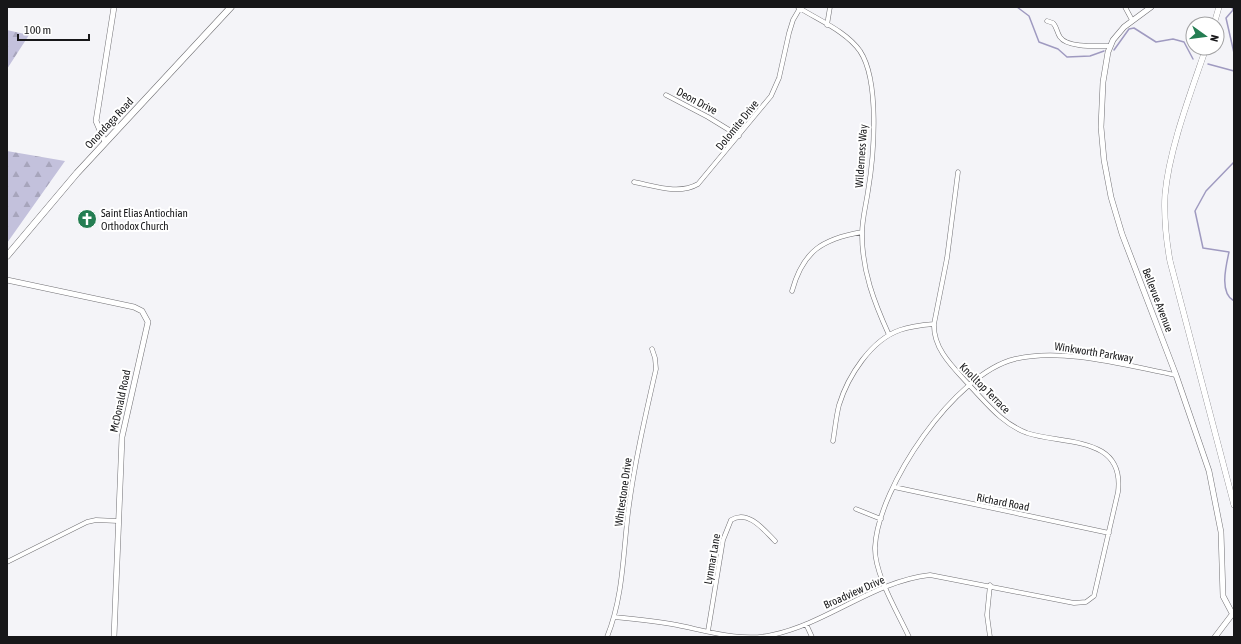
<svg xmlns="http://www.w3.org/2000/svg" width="1241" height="644" font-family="'Asap Condensed',sans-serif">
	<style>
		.forest { fill: url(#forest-firs) }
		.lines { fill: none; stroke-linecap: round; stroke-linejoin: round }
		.stream { stroke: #9f9ac0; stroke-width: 1.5 }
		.minor-casing { stroke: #717074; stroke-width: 5 }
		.tertiary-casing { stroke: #717074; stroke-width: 6 }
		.secondary-casing { stroke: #717074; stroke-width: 6 }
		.primary-casing { stroke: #717074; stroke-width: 7 }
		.minor { stroke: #fff; stroke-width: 4 }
		.tertiary { stroke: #fff; stroke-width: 5 }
		.secondary { stroke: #fff; stroke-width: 5.5 }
		.primary { stroke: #fff; stroke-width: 6 }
		.labels { text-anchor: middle; stroke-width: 4; stroke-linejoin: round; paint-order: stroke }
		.street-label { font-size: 11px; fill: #171719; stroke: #fff }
		.poi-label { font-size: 11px; fill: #171719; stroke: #fff; text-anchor: start }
	</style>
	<defs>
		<pattern id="forest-firs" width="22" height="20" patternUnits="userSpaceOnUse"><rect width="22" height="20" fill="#c3c1dc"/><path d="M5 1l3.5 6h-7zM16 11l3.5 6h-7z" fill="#a7a5bc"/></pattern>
	</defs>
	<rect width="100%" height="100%" fill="#f4f4f8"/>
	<path class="forest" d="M7 30 29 35 7 69Z
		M7 151 65 161 7 243Z"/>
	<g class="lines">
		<path class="stream" d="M1017 7 1029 16 1039 42 1058 49 1067 57 1090 56 1104 51
			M1232 7 1233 10 1226 18 1234 53
			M1114 50 1129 29 1134 28 1156 42 1173 39 1184 42 1193 59
			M1208 64 1234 71
			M1234 162 1206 191 1195 211 1203 248 1229 252C1226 266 1219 293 1234 301"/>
		<g class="minor-casing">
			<path id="minor" d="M798 7C818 20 846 31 860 51 880 81 874 156 868 191 866 205 862 219 862 234 862 271 874 302 889 335
				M1125 7 1132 20
				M1047 21 1053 23C1057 27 1057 33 1060 37 1067 48 1098 46 1110 46
				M827 25 830 7
				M666 95 708 117 739 136
				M634 182C655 186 679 195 698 184L771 96 779 78 789 33 793 20 800 8
				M792 291C803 251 822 239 862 232
				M833 441C835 429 836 417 839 405 848 376 871 340 900 330 911 326 922 325 934 324
				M894 487 1109 533
				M856 509 881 519
				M7 562 87 522 96 520 118 521
				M990 585 987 615 990 637
				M614 617C635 619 656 621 677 625 707 631 741 642 772 635 828 623 874 581 930 575L1074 603 1086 602 1094 596 1118 492C1125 435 1063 445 1027 433 1003 424 988 405 971 387 955 369 933 350 934 324L947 258 958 172
				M806 624 812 637
				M708 631 723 540 731 520C748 509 764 530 775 541
				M607 637C623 598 623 555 628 513 634 465 645 417 656 369L655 358 652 349
				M909 637C898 613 874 574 875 547 878 487 955 373 1015 359 1063 347 1128 366 1176 375"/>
		</g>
		<g class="tertiary-casing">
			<path id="tertiary" d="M1151 7 1124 27 1113 40 1108 52 1103 82 1101 127 1104 160 1111 197 1122 234 1176 375 1209 471 1221 532 1223 596 1232 613
				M105 142 96 121 114 7
				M7 280 134 307 142 311 148 322 122 437 114 637
				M1215 637 1234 612"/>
		</g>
		<g class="secondary-casing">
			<path id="secondary" d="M1214 24 1219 7
				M1206 48C1191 92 1169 149 1165 195 1164 217 1166 239 1170 261L1234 505"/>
		</g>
		<g class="primary-casing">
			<path id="primary" d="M7 256 77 173 231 7"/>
		</g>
		<use href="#minor" class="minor"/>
		<use href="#tertiary" class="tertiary"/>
		<use href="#secondary" class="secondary"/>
		<use href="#primary" class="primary"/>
	</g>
	<defs>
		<g id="church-disc" transform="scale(1)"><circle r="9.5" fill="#247d52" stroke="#fff"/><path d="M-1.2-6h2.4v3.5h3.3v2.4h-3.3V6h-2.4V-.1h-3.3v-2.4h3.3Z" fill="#fff"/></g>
	</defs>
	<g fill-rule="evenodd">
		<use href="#church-disc" x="87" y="219"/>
	</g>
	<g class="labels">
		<g class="street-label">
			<text transform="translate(697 101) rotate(28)" y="4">Deon Drive</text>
			<text transform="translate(109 123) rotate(-47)" y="4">Onondaga Road</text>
			<text transform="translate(737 125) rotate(-51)" y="4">Dolomite Drive</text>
			<text transform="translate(861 156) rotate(-86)" y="4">Wilderness Way</text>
			<text transform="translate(1158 300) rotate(69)" y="4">Bellevue Avenue</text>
			<text transform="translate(1094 352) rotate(9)" y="4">Winkworth Parkway</text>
			<text transform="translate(985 388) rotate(45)" y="4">Knolltop Terrace</text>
			<text transform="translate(120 401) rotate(-78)" y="4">McDonald Road</text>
			<text transform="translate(623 492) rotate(-82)" y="4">Whitestone Drive</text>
			<text transform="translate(1003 502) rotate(11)" y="4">Richard Road</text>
			<text transform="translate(712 559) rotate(-80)" y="4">Lynmar Lane</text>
			<text transform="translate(854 592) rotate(-24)" y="4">Broadview Drive</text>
		</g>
		<g class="poi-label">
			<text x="101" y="217">Saint Elias Antiochian<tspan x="101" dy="13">Orthodox Church</tspan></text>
		</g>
	</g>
	<rect width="1241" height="644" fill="none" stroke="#171719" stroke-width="16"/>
	<g transform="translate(1205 36) rotate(104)"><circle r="19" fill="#ffffff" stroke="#a2a2a3"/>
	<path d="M0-3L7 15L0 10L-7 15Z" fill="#247d52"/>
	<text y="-6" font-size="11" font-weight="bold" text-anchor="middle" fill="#171719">N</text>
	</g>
	<path d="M18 34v6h71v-6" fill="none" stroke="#171719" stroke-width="2"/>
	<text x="24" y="34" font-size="12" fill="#171719" stroke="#ffffff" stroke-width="3" paint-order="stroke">100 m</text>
</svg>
